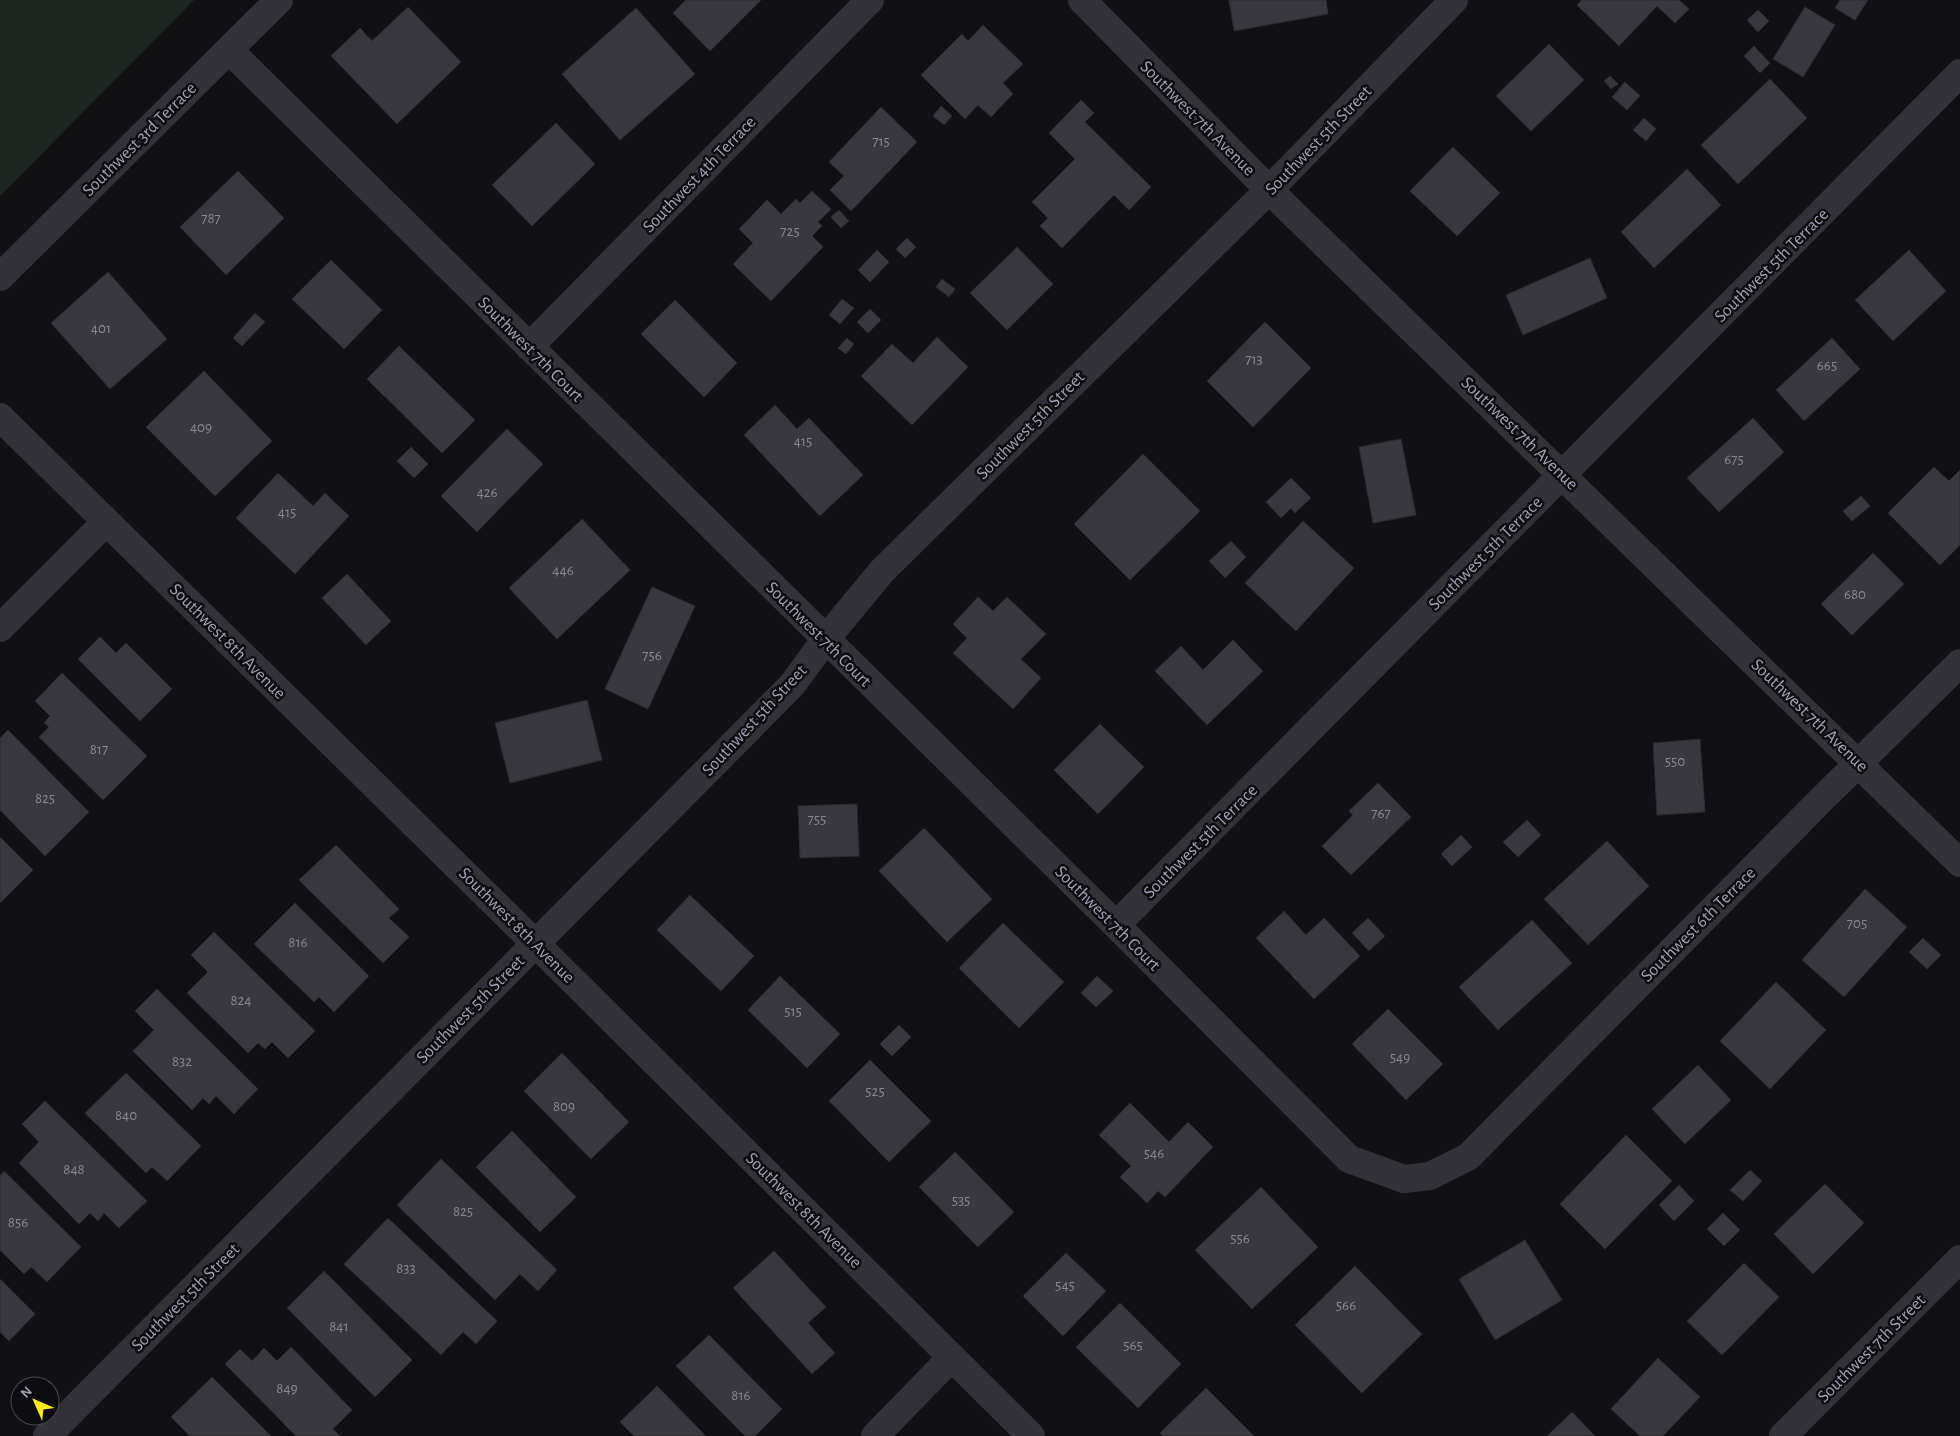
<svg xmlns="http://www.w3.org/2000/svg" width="1960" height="1436" font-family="'Alegreya Sans',sans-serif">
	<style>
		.green { fill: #1d2620 }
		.building { fill: #39383e; stroke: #2c2b2f }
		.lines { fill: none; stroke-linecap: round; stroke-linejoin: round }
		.minor { stroke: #323238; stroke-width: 28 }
		.tertiary { stroke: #323238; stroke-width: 28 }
		.labels { text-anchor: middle; stroke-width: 5; stroke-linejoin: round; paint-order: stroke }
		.number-label { font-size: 15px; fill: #878897 }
		.street-label { font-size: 18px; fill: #a1a2b5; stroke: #0d0c0e }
	</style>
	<rect width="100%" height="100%" fill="#111113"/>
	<path class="green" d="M0 0H194L0 196Z"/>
	<path class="building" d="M686 0H761L710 51 673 13Z
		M1229 0H1326L1328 14 1234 31Z
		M1582 0H1679L1689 9 1675 23 1657 6 1619 46 1577 5Z
		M1840 0H1868L1855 20 1835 8Z
		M408 7 461 62 397 124 331 56 360 28 372 41Z
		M1805 7 1835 25 1803 77 1773 59Z
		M636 8 695 74 620 140 562 74Z
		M1758 10 1769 21 1758 32 1747 20Z
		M983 25 1023 64 1003 83 1013 94 991 117 978 105 965 119 921 75 962 34 968 41Z
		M1549 44 1584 80 1531 131 1496 96Z
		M1754 46 1770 63 1760 73 1744 56Z
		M1610 76 1618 84 1611 89 1604 81Z
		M1770 79 1807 118 1738 184 1701 145Z
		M1625 82 1640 96 1627 110 1612 97Z
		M1081 100 1094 113 1085 122 1151 187 1129 210 1114 195 1062 248 1040 226 1048 218 1032 202 1075 159 1049 133Z
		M941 106 952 116 944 125 933 116Z
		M881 107 917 142 851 211 830 190 844 176 829 162Z
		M1644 118 1656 129 1646 141 1633 130Z
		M556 123 595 164 532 226 492 185Z
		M1453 147 1500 193 1457 236 1410 191Z
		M1687 169 1721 205 1654 268 1621 232Z
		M238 171 284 218 226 275 180 227Z
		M812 191 831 209 818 222 822 226 812 236 823 247 771 301 733 264 753 243 739 229 767 200 781 214 796 199 800 203Z
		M839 210 849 221 841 228 831 217Z
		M907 238 916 247 905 258 896 249Z
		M1017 247 1053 284 1007 330 970 293Z
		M877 250 889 262 870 282 858 270Z
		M1909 250 1946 291 1893 341 1855 300Z
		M1590 258 1607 298 1523 335 1506 295Z
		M331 260 382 310 344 349 292 299Z
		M108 272 167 339 110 389 51 323Z
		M942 279 955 289 949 297 936 287Z
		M842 299 854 308 840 324 829 315Z
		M675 300 737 363 704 397 641 334Z
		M870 309 881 320 868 333 857 322Z
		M255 313 265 322 242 346 233 338Z
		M1265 322 1311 368 1253 427 1207 381Z
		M937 337 968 367 912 425 861 376 892 344 913 363Z
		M847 338 854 344 846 354 838 348Z
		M1832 338 1860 369 1804 421 1776 390Z
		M399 346 475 420 442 453 367 379Z
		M204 371 272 441 215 496 146 427Z
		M775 405 797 429 809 418 863 475 820 516 744 435Z
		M1753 418 1784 452 1719 512 1687 478Z
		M507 429 543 464 477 532 441 496Z
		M1401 439 1416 515 1373 523 1359 447Z
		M411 447 428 464 414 478 397 461Z
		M1143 454 1200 511 1130 580 1074 524Z
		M1934 467 1949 481 1960 470V545L1940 565 1888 513Z
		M278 473 313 506 325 493 349 516 295 574 236 518Z
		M1291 478 1311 498 1295 513 1291 508 1281 518 1266 502Z
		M1861 496 1870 506 1852 521 1843 511Z
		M582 519 630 570 557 639 509 588Z
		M1303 521 1354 568 1296 631 1245 583Z
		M1231 541 1246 557 1225 578 1209 561Z
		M1873 553 1904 584 1852 635 1821 604Z
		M347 574 391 621 366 645 322 598Z
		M652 587 695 606 648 709 605 689Z
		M978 597 993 611 1007 597 1046 634 1021 659 1041 678 1013 709 953 653 967 638 953 624Z
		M100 637 116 653 126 643 172 689 140 721 78 659Z
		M1233 640 1263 671 1207 725 1155 671 1181 646 1203 670Z
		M62 673 147 756 103 800 39 737 49 727 44 723 50 716 35 701Z
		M587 700 602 760 510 783 495 723Z
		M1100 724 1144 767 1098 814 1054 770Z
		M8 730 89 812 45 856 0 810V738Z
		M1700 739 1705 812 1657 815 1653 743Z
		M1378 783 1411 817 1351 875 1322 846 1353 815 1349 811Z
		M857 804 859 856 800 858 798 806Z
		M1527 820 1541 835 1518 857 1503 842Z
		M924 828 992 899 947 942 879 871Z
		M1461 835 1472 847 1452 866 1441 854Z
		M0 837 33 870 0 903Z
		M1607 841 1649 886 1588 945 1544 899Z
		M336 845 399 909 389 918 409 937 383 963 299 880Z
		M1865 889 1907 927 1844 997 1802 960Z
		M690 895 754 956 721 991 657 930Z
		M295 903 369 976 334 1012 319 997 314 1002 254 944Z
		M1284 911 1306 935 1324 918 1360 956 1314 999 1256 938Z
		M1368 918 1385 936 1369 951 1352 933Z
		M1532 920 1572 963 1498 1030 1459 987Z
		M1003 923 1064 982 1019 1028 959 968Z
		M214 932 315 1031 288 1058 272 1042 265 1049 258 1043 248 1053 187 993 208 972 191 955Z
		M1923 938 1941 955 1927 969 1909 952Z
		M780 976 840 1034 807 1068 748 1010Z
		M1097 976 1113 991 1096 1007 1081 993Z
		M1776 982 1826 1030 1770 1089 1720 1041Z
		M157 989 258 1089 234 1114 216 1096 209 1104 203 1098 192 1110 133 1051 154 1030 135 1011Z
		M1388 1009 1443 1064 1406 1100 1352 1044Z
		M899 1025 911 1037 892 1056 880 1044Z
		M562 1053 629 1122 591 1159 524 1091Z
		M870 1060 931 1121 889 1162 829 1101Z
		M1698 1065 1731 1100 1685 1144 1652 1109Z
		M126 1073 201 1146 167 1181 152 1167 146 1173 85 1113Z
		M45 1101 147 1201 119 1228 104 1213 98 1221 90 1213 79 1224 19 1163 39 1142 22 1124Z
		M1130 1103 1169 1142 1188 1122 1213 1147 1165 1197 1158 1191 1147 1203 1120 1177 1131 1166 1099 1135Z
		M512 1131 576 1197 540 1232 476 1167Z
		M1626 1135 1672 1181 1605 1249 1560 1204Z
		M955 1152 1014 1212 978 1247 919 1187Z
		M441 1159 557 1270 538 1291 520 1274 495 1300 397 1205Z
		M1750 1170 1762 1181 1743 1201 1730 1190Z
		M4 1171 81 1247 47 1282 31 1267 24 1274 0 1250V1176Z
		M1825 1184 1864 1223 1813 1274 1774 1234Z
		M1679 1185 1694 1201 1674 1221 1659 1205Z
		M1261 1187 1318 1247 1252 1309 1195 1250Z
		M1723 1213 1740 1230 1724 1246 1707 1229Z
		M388 1218 497 1321 476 1344 463 1332 441 1355 344 1264Z
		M1525 1240 1562 1300 1495 1340 1459 1279Z
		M774 1251 826 1307 808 1323 835 1353 812 1374 733 1288Z
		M1066 1253 1106 1291 1063 1336 1023 1296Z
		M1744 1263 1779 1297 1722 1355 1687 1321Z
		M1355 1266 1422 1334 1362 1393 1295 1325Z
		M324 1271 412 1360 375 1397 287 1308Z
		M0 1279 35 1314 9 1341 0 1332Z
		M1120 1303 1181 1364 1138 1408 1076 1347Z
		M709 1335 782 1409 755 1436H745L676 1366Z
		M291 1347 352 1410 333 1429 340 1436H296L225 1364 240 1349 252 1361 264 1348 277 1361Z
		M1658 1358 1700 1397 1663 1436H1640L1611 1409Z
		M212 1377 271 1436H190L171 1417Z
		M657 1386 706 1436H634L620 1422Z
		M1206 1388 1254 1436H1163L1160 1433Z
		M1572 1412 1595 1436H1547Z"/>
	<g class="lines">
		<path class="minor" d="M1082 0 1269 190 1960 863
			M229 50 1116 925 1349 1159 1404 1179 1430 1176 1468 1157 1822 799 1960 663
			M0 277 279 0
			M529 347 870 0
			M0 417 536 944 1031 1436
			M0 628 106 522
			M1116 925 1960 73
			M47 1436 792 685 825 640 882 571 1269 190 1454 0
			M875 1436 952 1357"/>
		<path class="tertiary" d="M1783 1436 1960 1259"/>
	</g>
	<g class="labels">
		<g class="number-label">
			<text x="881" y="146">715</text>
			<text x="211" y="223">787</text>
			<text x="790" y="236">725</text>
			<text x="101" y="333">401</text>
			<text x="1254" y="364">713</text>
			<text x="1827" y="370">665</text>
			<text x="201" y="432">409</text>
			<text x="803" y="446">415</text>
			<text x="1734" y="464">675</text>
			<text x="487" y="497">426</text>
			<text x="287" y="517">415</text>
			<text x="563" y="575">446</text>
			<text x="1855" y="599">680</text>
			<text x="652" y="660">756</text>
			<text x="99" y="754">817</text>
			<text x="1675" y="766">550</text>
			<text x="45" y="803">825</text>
			<text x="1381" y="818">767</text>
			<text x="817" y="824">755</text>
			<text x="1857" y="928">705</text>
			<text x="298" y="947">816</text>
			<text x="241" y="1005">824</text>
			<text x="793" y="1016">515</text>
			<text x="1400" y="1062">549</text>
			<text x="182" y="1066">832</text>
			<text x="875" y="1096">525</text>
			<text x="564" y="1111">809</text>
			<text x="126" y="1120">840</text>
			<text x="1154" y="1158">546</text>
			<text x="74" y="1174">848</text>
			<text x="961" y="1205">535</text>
			<text x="463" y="1216">825</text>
			<text x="18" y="1227">856</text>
			<text x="1240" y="1243">556</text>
			<text x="406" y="1273">833</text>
			<text x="1065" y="1290">545</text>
			<text x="1346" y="1310">566</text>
			<text x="339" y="1331">841</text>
			<text x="1133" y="1350">565</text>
			<text x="287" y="1393">849</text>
			<text x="741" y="1400">816</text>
		</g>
		<g class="street-label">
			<text transform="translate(1198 118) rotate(45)" y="6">Southwest 7th Avenue</text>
			<text transform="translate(139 139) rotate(-45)" y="6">Southwest 3rd Terrace</text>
			<text transform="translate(1318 140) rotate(-46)" y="6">Southwest 5th Street</text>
			<text transform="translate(699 174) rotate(-46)" y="6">Southwest 4th Terrace</text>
			<text transform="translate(1771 265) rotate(-45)" y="6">Southwest 5th Terrace</text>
			<text transform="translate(531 349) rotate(45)" y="6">Southwest 7th Court</text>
			<text transform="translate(1030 425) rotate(-45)" y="6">Southwest 5th Street</text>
			<text transform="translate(1520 433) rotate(44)" y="6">Southwest 7th Avenue</text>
			<text transform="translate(1485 553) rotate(-45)" y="6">Southwest 5th Terrace</text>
			<text transform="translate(819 634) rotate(45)" y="6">Southwest 7th Court</text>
			<text transform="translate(228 641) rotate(45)" y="6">Southwest 8th Avenue</text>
			<text transform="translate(1810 715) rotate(44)" y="6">Southwest 7th Avenue</text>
			<text transform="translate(754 720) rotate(-47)" y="6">Southwest 5th Street</text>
			<text transform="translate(1200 841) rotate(-45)" y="6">Southwest 5th Terrace</text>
			<text transform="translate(1108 918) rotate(45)" y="6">Southwest 7th Court</text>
			<text transform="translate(1698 924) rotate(-45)" y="6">Southwest 6th Terrace</text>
			<text transform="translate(517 925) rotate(45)" y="6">Southwest 8th Avenue</text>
			<text transform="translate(470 1009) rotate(-45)" y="6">Southwest 5th Street</text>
			<text transform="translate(804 1210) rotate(45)" y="6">Southwest 8th Avenue</text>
			<text transform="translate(185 1297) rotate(-45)" y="6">Southwest 5th Street</text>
			<text transform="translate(1871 1348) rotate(-45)" y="6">Southwest 7th Street</text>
		</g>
	</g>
	<g transform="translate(35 1401) rotate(315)"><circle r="24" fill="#0d0c0e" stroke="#484851"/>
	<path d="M0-4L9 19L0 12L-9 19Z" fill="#ffea1d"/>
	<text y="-8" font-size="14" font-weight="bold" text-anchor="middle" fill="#a1a2b5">N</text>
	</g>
</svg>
